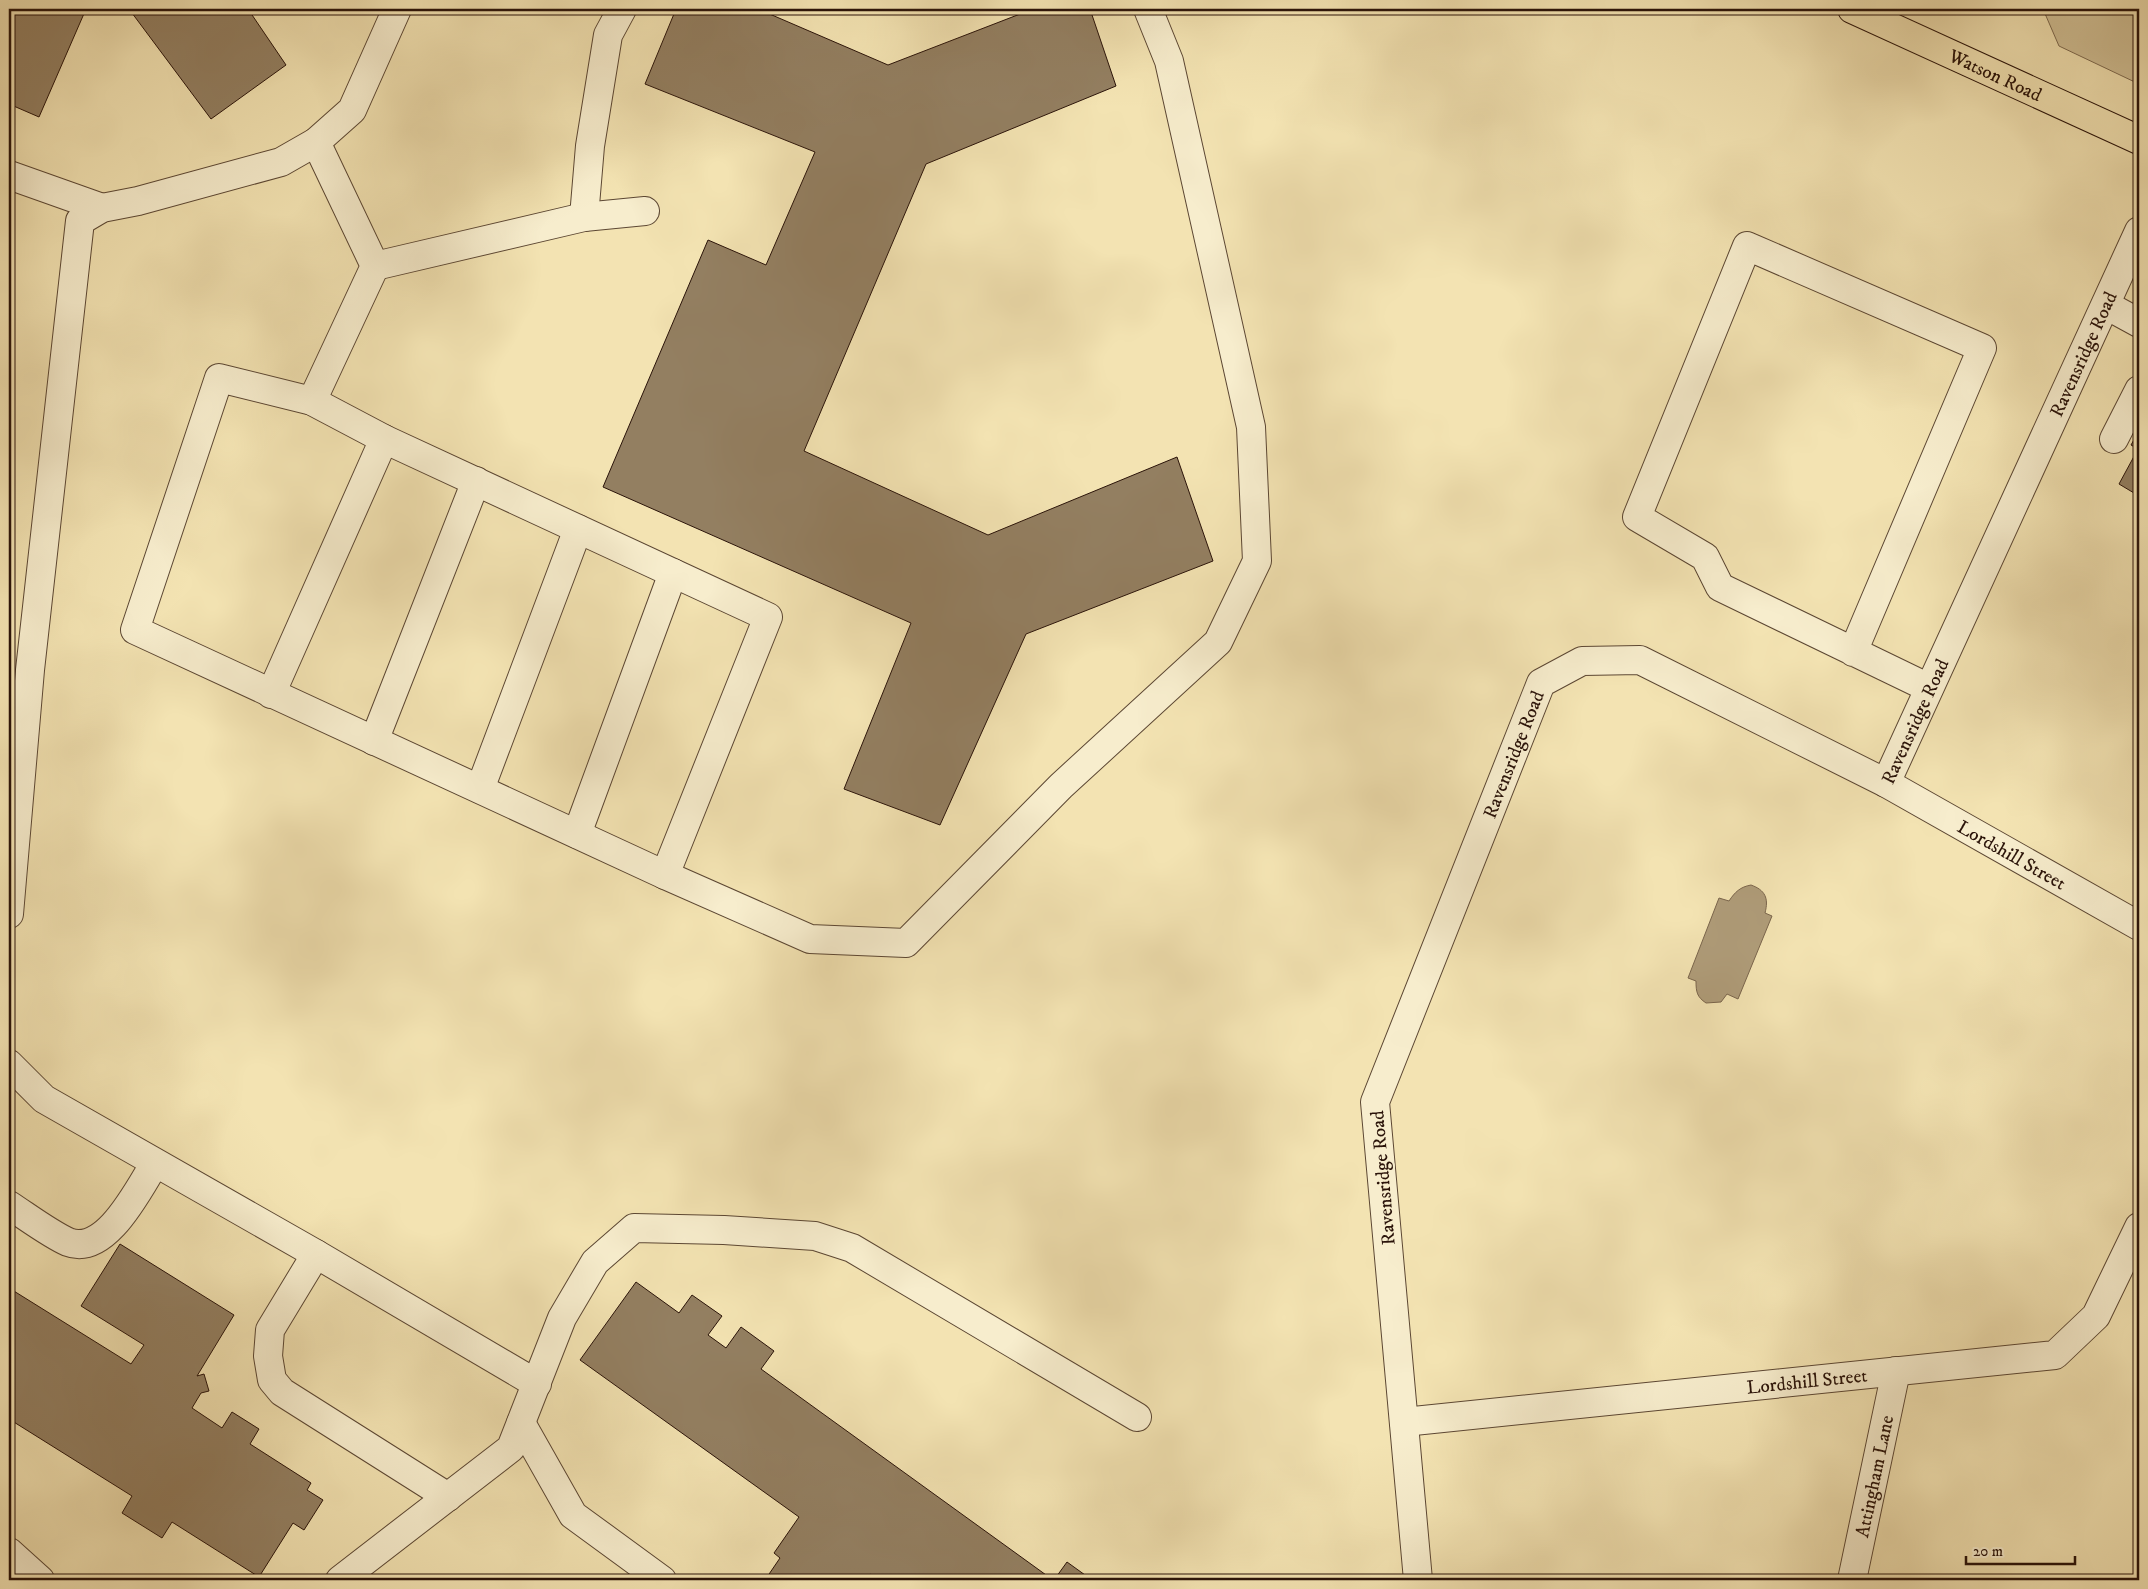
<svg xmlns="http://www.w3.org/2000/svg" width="2148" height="1589" font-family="'IM FELL DW Pica',serif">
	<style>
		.green { fill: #d1c095; stroke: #7e6a4f }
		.water { fill: #af9c79; stroke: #7a654c }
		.building { fill: #937f61; stroke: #2a1309 }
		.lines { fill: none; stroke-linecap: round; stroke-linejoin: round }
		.minor-casing { stroke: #5c4733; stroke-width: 30 }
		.major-casing { stroke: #2a1309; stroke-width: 30 }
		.minor { stroke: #f7edcd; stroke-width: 28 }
		.major { stroke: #f3e3b2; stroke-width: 28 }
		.labels { text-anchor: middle; stroke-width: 4; stroke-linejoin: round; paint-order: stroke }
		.street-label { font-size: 19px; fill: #2a1309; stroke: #f7edcd }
	</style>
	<rect width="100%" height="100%" fill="#f3e3b2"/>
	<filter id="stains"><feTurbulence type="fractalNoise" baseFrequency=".004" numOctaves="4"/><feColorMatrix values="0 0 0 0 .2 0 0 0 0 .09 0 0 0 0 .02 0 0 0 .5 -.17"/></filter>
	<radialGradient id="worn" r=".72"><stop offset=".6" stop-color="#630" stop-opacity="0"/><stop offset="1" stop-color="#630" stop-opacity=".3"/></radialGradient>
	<path class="green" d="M2043 9H2139V84L2059 46Z"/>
	<path class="water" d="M1751 885C1765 890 1769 898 1765 913L1772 916 1738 999 1727 994 1721 1002 1706 1003C1697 997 1696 992 1696 981L1688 978 1719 898 1729 901C1735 892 1740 887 1751 885Z"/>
	<path class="building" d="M9 9H86L39 117 9 104Z
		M129 9H248L286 65 211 119Z
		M676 9H758L888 65 1033 9H1090L1116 86 926 164 804 451 988 535 1177 457 1213 561 1026 634 940 825 844 789 911 623 603 487 708 240 766 265 815 152 645 84Z
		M2139 431V496L2119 484 2138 449 2131 445Z
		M120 1244 234 1315 197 1376 204 1374 209 1391 201 1393 192 1408 222 1428 232 1412 259 1429 250 1444 311 1483 307 1490 323 1500 304 1530 293 1523 259 1577 172 1522 162 1538 122 1513 132 1496 9 1419V1288L131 1364 144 1345 81 1306Z
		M636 1282 679 1313 692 1295 722 1316 708 1335 726 1348 741 1327 774 1351 761 1369 1053 1580H878L870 1574 865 1580H765L780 1558 774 1553 799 1517 580 1360Z
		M1067 1562 1092 1580H1054Z"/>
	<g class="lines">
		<g class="minor-casing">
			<g id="minor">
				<path d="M9 175 102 208"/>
				<path d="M584 217 590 146 608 35 622 9"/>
				<path d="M375 266 584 217 645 211"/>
				<path d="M2106 305 2139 323"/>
				<path d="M219 378 312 401 384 439 768 617 665 875 135 630Z"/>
				<path d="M312 401 375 266 316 142"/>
				<path d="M2114 439 2139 390"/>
				<path d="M1853 652 1982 348 1747 246 1637 517 1705 557 1720 587 1929 688"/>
				<path d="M271 694 384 439"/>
				<path d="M374 741 476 481"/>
				<path id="s1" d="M1886 783 2139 231"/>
				<path d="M480 789 578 529"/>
				<path d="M577 834 673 573"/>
				<path d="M665 875 810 939 906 943 1061 786 1218 642 1257 561 1251 427 1169 61 1148 9"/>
				<path d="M9 914 30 670 80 221 102 208 138 201 281 162 316 142 352 110 397 9"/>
				<path d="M9 1064 44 1099 316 1254 537 1384"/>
				<path d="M9 1205C26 1216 50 1234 68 1242 106 1257 139 1188 155 1163"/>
				<path d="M316 1254 270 1330 268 1356 272 1380 282 1392 448 1497"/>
				<path id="s2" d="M1404 1422 2055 1355 2096 1316 2139 1227"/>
				<path d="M521 1423 573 1515 662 1580"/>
				<path d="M9 1552 40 1580"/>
				<path d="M340 1580 511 1448 562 1318 595 1262 634 1228 724 1230 815 1236 852 1248 1137 1417"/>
				<path id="s3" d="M1418 1580 1375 1102 1541 683 1582 661 1640 660 1886 783 2139 926"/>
				<path id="s4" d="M1852 1580 1896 1371"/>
			</g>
		</g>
		<g class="major-casing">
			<g id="major">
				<path id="s5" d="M1852 9 2139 140"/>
			</g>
		</g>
		<use href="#minor" class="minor"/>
		<use href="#major" class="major"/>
	</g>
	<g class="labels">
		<g class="street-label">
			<text dy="7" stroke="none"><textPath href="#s5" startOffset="158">Watson Road</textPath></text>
			<text dy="7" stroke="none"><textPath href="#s1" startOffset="472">Ravensridge Road</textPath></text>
			<text dy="7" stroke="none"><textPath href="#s1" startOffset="68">Ravensridge Road</textPath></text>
			<text dy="7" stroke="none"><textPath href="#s3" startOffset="854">Ravensridge Road</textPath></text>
			<text dy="7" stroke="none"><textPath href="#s3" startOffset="1455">Lordshill Street</textPath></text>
			<text transform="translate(1382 1178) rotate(-95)" y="7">Ravensridge Road</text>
			<text dy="7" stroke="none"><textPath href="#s2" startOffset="405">Lordshill Street</textPath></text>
			<text dy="7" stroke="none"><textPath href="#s4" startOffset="106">Attingham Lane</textPath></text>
		</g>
	</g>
	<rect width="2148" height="1589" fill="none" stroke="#f3e3b2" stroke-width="30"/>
	<rect x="10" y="10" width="2128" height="1569" fill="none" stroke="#2a1309" stroke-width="2.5"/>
	<rect x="15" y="15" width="2118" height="1559" fill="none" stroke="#2a1309"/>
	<path d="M1966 1556v8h109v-8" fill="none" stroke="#2a1309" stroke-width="2.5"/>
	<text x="1973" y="1556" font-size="15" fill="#2a1309" stroke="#f7edcd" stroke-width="4" paint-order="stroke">20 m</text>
	<rect width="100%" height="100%" filter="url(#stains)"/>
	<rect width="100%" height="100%" fill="url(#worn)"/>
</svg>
